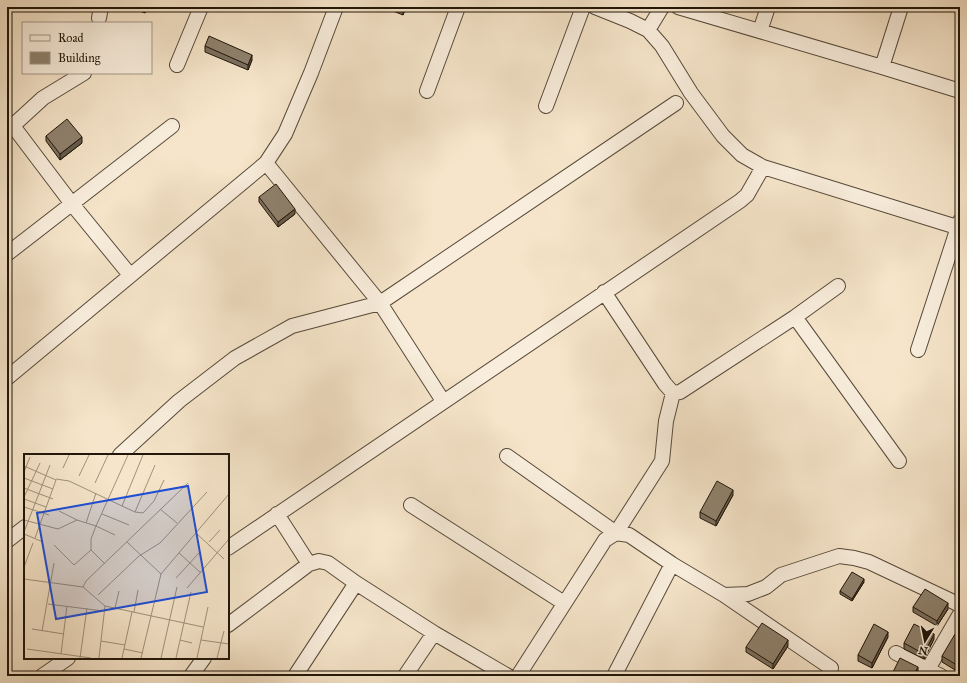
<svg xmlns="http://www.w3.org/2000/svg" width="967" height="683" font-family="'IM FELL Great Primer',serif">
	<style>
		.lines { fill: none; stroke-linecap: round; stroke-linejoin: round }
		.minor-casing { stroke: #564a3a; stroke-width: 16 }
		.minor { stroke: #f9eedd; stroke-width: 14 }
		.wall { fill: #7b705f; stroke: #20160a }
		.shaded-wall { fill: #645b4d; stroke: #20160a }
		.building { fill: #8f826e; stroke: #20160a }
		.inset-road { fill: none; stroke: #a0927d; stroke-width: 1 }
		.view { fill: #1d4ed8; fill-opacity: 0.15; stroke: #1d4ed8; stroke-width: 2 }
		.inset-edge { fill: none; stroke: #20160a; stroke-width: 2 }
	</style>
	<rect width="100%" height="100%" fill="#f6e5ca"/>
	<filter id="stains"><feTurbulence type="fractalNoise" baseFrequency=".005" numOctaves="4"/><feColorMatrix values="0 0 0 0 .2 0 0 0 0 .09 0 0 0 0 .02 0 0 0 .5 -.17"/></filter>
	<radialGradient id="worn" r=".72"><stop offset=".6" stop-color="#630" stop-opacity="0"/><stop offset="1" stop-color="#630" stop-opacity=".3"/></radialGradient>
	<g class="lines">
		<g class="minor-casing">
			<path id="minor" d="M595 7 630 21 648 30 662 46 691 93 723 136 742 155 763 167 960 228
				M678 7 882 67 960 91
				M99 18 101 7
				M648 30 662 7
				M760 31 768 7
				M177 65 201 7
				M882 67 901 7
				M427 91 458 7
				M546 106 583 7
				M13 126 72 204 130 275
				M7 131 43 98 84 73
				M266 163 380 303 443 401
				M7 254 172 126
				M604 292 665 384 673 393 680 392 795 317 899 461
				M795 317 838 286
				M918 350 960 221
				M7 378 266 163 285 134 311 73 336 7
				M120 455 179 401 235 358 292 326 380 303 676 103
				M507 456 616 533 662 461 666 421 673 393
				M411 505 564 603
				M277 514 309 564
				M7 541 25 527
				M228 548 740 201 747 195 763 167
				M724 595 831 668
				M228 625 309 564 319 561 328 563 356 583
				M896 653 941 676
				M42 676 68 658
				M191 676 204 658
				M295 676 356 583 434 633
				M405 676 434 633 508 676
				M518 676 605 540 616 533 629 535 672 564 724 595 748 594 766 587 781 575 839 556 854 558 869 562 960 605
				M614 676 672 564
				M924 676 960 614"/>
		</g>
		<use href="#minor" class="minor"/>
	</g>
	<path class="wall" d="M129 7H147L145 13Z
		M383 7H406L403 15Z
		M205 46 252 60 248 70 205 52Z
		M46 136 82 143 60 160 46 141Z
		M259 197 295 214 278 227 259 202Z
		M733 495 716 526 700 518V512Z
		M864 582 852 601 840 594V591Z
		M913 607 948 609 937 626 913 612Z
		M888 637 872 668 858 661V655Z
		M960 637V673L942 662V656Z
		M934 639 924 659 904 649V643Z
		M788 646 773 669 746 652V647Z"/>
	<path class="shaded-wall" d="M145 7H147L145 13Z
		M404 7H406L403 15V10Z
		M252 55V60L248 70V65Z
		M82 137V143L60 160V154Z
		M295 209V214L278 227V222Z
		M733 490V495L716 526V521Z
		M864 579V582L852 601V599Z
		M948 603V609L937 626V621Z
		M888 632V637L872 668V663Z
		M934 634V639L924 659V654Z
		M788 640V646L773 669V664Z
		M918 667V673L916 676H913Z"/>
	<path class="building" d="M396 7H404L403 10Z
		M209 36 252 55 248 65 205 46Z
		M67 119 82 137 60 154 46 136Z
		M276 184 295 209 278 222 259 197Z
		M717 481 733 490 716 521 700 512Z
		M852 572 864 579 852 599 840 591Z
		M925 589 948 603 937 621 913 607Z
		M762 623 788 640 773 664 746 647Z
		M874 624 888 632 872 663 858 655Z
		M914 624 934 634 924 654 904 643Z
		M955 634 960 637V667L942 656Z
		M900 658 918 667 913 676H891Z"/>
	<g transform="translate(24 454)">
		<rect width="205" height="205" fill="#f6e5ca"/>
		<path class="inset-road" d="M0 12 32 26 11 84M39 14 45 1M0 18 6 3M55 22 65 1M0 24 29 35M32 25 45 27 98 52 119 1M71 29 84 1M0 34 29 45M0 43 16 9M0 45 22 53M98 52 111 58 131 11M0 53 25 61M136 55 153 69M35 57 53 66M111 58 119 59 130 47 140 26M78 60 105 71M0 66 34 75 53 66 72 72 104 1M62 69 72 39M0 78 26 11M172 79 200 105M0 80 19 88M103 88 137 120M185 88 196 76M30 91 50 111 67 96 81 110M67 96V85L72 72 91 81M155 99 177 119M0 113 9 89M152 124 175 99M0 125 59 133 81 152 179 173M59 133 62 127 164 29M163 134 205 85M74 141 115 102 136 89 183 38M24 150 79 157M91 154 95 137M110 158 114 136M8 175 40 180M18 177 30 109M156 186 168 189M177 186 205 190M77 187 101 191M3 195 67 204M100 195 119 199M37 200 43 152M56 204 63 154M75 204 81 152M98 204 108 158M117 204 137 120 205 40M137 204 153 133M152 204 167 138M173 204 184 153M193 204 200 177"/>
		<path class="view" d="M164 32 183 138 32 165 13 59Z"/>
		<rect width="205" height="205" class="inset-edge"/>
	</g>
	<rect width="967" height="683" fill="none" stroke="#f6e5ca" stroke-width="24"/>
	<rect x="8" y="8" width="951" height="667" fill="none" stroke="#20160a" stroke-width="2"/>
	<rect x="12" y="12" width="943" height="659" fill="none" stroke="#20160a"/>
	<rect x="22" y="22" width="130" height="52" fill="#f9eedd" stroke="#a29889"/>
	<rect x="30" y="35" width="20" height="6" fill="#f9eedd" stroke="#a29889"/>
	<text x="58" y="42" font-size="12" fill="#20160a">Road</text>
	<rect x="30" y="52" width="20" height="12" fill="#8f826e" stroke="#a29889"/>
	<text x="58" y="62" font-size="12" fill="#20160a">Building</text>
	<g transform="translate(925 641) rotate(190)" stroke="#f9eedd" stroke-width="3" paint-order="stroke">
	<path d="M0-3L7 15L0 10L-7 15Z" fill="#20160a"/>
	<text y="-6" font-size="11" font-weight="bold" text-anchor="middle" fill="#20160a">N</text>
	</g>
	<rect width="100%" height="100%" filter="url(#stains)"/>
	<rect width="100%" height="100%" fill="url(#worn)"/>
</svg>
